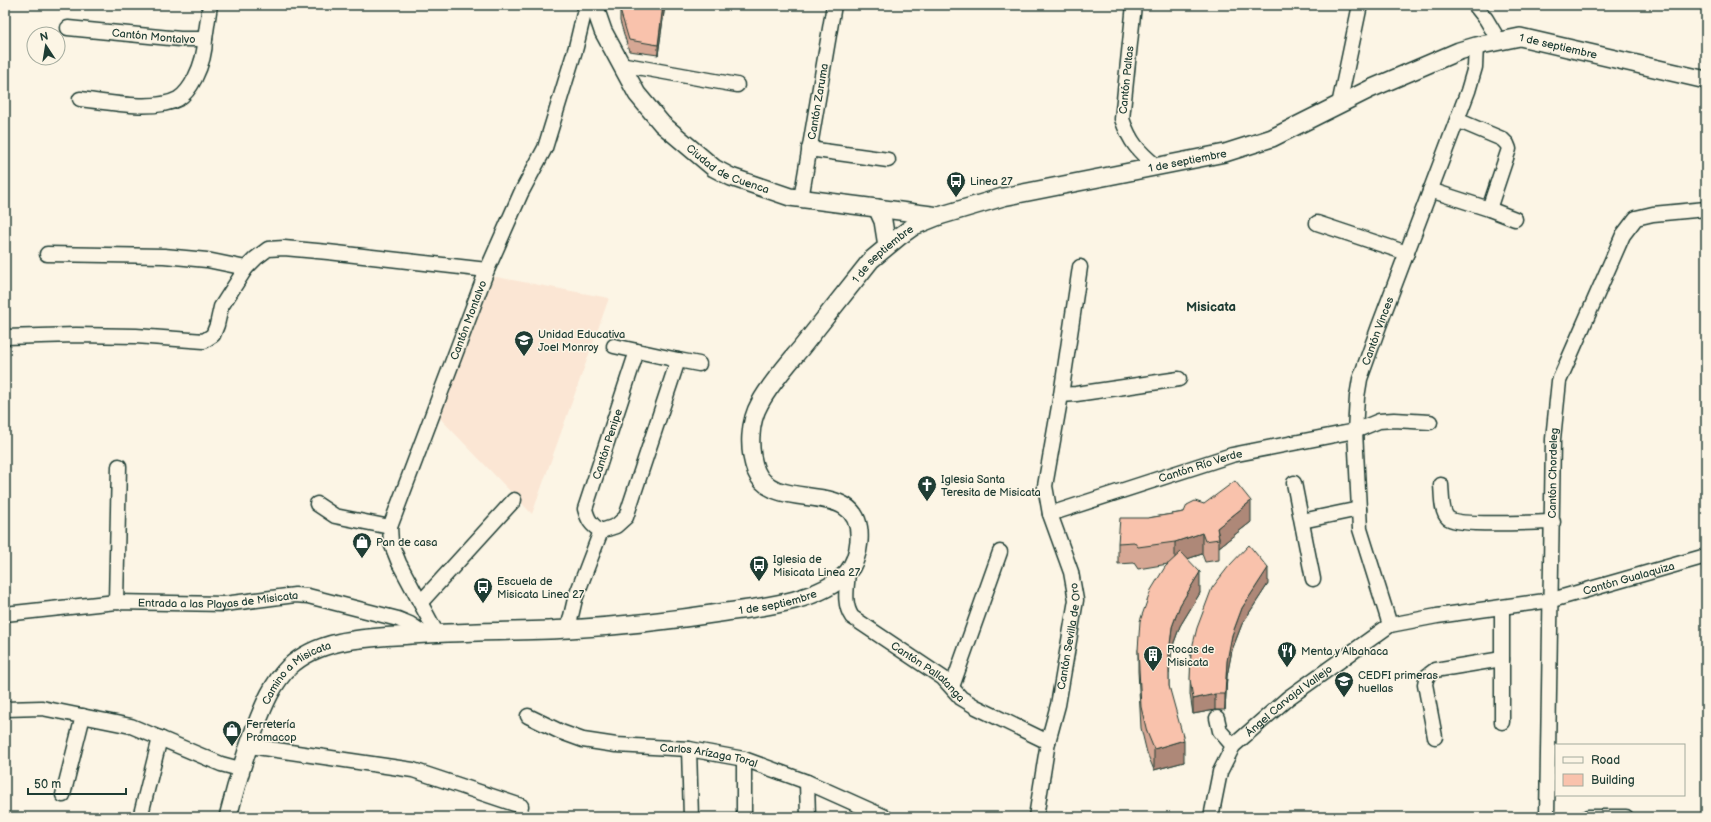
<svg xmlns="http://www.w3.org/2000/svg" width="1711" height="822" font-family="'Balsamiq Sans',sans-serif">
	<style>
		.built { fill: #fbe6d4 }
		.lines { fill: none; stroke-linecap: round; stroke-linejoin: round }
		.minor-casing { stroke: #1f3d34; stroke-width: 17 }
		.tertiary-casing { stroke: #1f3d34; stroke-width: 20 }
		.minor { stroke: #fcf5e5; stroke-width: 14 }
		.tertiary { stroke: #fcf5e5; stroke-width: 17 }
		.wall { fill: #d6a794; stroke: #1f3d34 }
		.shaded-wall { fill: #ae8878; stroke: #1f3d34 }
		.building { fill: #f9c2ac; stroke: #1f3d34 }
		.labels { text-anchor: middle; stroke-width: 3; stroke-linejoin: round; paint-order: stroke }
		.street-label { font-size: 11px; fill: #1f3d34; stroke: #fcf5e5 }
		.poi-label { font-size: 11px; fill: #1f3d34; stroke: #fcf5e5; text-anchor: start }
		.quarter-label { font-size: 13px; font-weight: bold; fill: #1f3d34; stroke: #fcf5e5 }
	</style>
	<rect width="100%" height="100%" fill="#fcf5e5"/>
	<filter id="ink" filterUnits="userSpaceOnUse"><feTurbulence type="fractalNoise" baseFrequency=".025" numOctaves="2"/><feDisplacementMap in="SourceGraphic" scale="8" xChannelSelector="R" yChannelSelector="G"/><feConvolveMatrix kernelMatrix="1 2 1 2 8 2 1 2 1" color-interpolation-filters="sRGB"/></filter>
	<g filter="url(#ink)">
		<path class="built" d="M491 276 609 298 532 514 437 415Z"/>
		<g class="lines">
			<g class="minor-casing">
				<g id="minor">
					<path d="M1134 5 1122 119C1130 142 1138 151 1156 166"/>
					<path d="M1475 5 1486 19 1499 41"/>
					<path id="s1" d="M68 28 180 39H205L210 5"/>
					<path d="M620 64 737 85"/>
					<path d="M80 99C106 102 154 112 178 99 186 94 191 86 195 78 201 66 205 52 205 39"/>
					<path d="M1339 105 1360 5"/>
					<path d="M1457 120 1502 139 1507 144 1509 149 1489 209"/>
					<path d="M809 149 888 160"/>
					<path d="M1430 190 1489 209 1515 219"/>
					<path id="s2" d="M801 199 834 5"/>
					<path d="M1317 223 1407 253"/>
					<path d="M47 254 164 256 207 260 246 268"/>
					<path d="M5 337 76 335 136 336 204 341 213 335 217 325 221 307 246 268 256 258 268 249 284 248 328 252 487 270"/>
					<path d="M614 346 637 351"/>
					<path d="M637 351 678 360 626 517 616 526 601 531C591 525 588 520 585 509Z"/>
					<path d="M678 360 699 364"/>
					<path d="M1061 395 1076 394 1179 379"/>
					<path d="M1294 483 1313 579"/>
					<path d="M1441 485C1442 494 1441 512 1448 518 1458 527 1536 522 1553 522"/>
					<path d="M317 504 335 516 390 527"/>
					<path id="s3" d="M1050 514 1232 455 1355 431 1379 421 1394 420 1430 422"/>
					<path d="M1302 521 1359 509"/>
					<path id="s4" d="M848 572C847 587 843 604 852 617L943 678 961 698 976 707 1048 742"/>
					<path d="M116 602 119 466"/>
					<path d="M421 602 514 500"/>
					<path id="s5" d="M5 614 116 602 224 604 295 595 308 596 398 619 410 624 425 634"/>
					<path id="s6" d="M1390 625 1360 529 1355 431 1357 397 1360 379 1379 326 1468 91 1475 67 1476 46"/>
					<path d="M568 629 575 599 601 531"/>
					<path id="s7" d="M436 632 399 563 391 543 390 527 487 270 521 193 545 148 576 47 586 5"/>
					<path d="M952 687 1000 552"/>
					<path d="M5 709 42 708 131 726 221 764 240 769"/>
					<path id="s8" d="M528 716 561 732 583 740 616 745 689 749 744 759 807 782 885 817"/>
					<path d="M1217 718 1220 731 1233 746"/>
					<path d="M1502 722V608"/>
					<path d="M1435 737 1425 684 1427 676 1435 670 1502 659"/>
					<path d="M249 746 413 770 521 806"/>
					<path d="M689 749 691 817"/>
					<path d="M744 759V817"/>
					<path d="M807 782 808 817"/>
					<path d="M63 795 83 716"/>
					<path d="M141 814 160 738"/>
					<path id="s9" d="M1036 817 1048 742 1058 705 1076 600 1071 572 1050 514 1045 486 1061 395 1080 267"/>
					<path id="s10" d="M1211 817 1220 772 1233 746 1288 698 1390 625 1437 616 1552 600 1706 556"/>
					<path id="s11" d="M1547 817 1553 439 1559 381 1623 235 1636 218 1653 214 1706 209"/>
					<path d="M1588 817H1626"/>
				</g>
			</g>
			<g class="tertiary-casing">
				<g id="tertiary">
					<path id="s12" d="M594 5 603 31 637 94 662 124 714 168 731 177 790 197 939 216"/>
					<path d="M877 208 883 221 887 246"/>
					<path id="s13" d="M228 817C236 785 244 758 255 728 264 705 272 684 289 667 321 637 370 638 411 635 464 631 516 632 569 629 622 626 674 620 726 612 763 607 820 601 847 573 854 565 858 552 859 541 864 474 774 516 756 471 748 450 749 422 760 403 770 384 788 364 802 347 825 318 848 289 871 260L900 236 914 226 939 216 1003 197 1225 153 1272 138 1370 89 1459 51 1476 46 1520 37 1706 80"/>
				</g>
			</g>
			<use href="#minor" class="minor"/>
			<use href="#tertiary" class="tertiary"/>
		</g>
		<path class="wall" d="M620 5H665L658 55 629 51 620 21Z
			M1204 504 1251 522 1219 547V560L1205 562 1202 554 1187 559 1200 593 1180 626 1172 648 1169 671V686L1184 762 1154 770 1147 753 1141 728 1138 671V650L1168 564 1138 569 1134 563 1118 564V543L1148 518 1184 512Z
			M1268 584 1242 624 1232 650 1227 676 1225 710H1215L1193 714 1190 694 1191 652Z"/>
		<path class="shaded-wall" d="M663 5H665L658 55V45Z
			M1251 501V522L1219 547V539L1217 528Z
			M1202 533V554L1175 563V542Z
			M1268 568V584L1242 624 1232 650 1227 676 1225 710V694L1227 661 1232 635 1242 608Z
			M1200 572V593L1180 626 1172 648 1169 674V653L1172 627 1180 605Z
			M1215 694V710L1193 714V699Z
			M1184 740V762L1154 770V749Z"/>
		<path class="building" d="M620 5H663L658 45 629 40 620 10Z
			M1235 481 1251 501 1217 528 1219 539 1205 541 1202 533 1175 542 1138 547 1134 542 1118 543 1120 518H1148L1184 512 1187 505 1195 501 1204 504Z
			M1249 545 1268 568 1242 608 1232 635 1227 661 1225 694H1215L1193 699 1190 679 1191 652 1197 628 1212 588 1229 566Z
			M1181 552 1200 572 1180 605 1172 627 1169 653V686L1184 740 1154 749 1147 732 1141 707 1138 650 1140 621 1151 590 1165 567Z"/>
	</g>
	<defs>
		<g id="bus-pin" transform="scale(1)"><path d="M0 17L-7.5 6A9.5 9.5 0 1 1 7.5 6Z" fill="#1f3d34" stroke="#fcf5e5"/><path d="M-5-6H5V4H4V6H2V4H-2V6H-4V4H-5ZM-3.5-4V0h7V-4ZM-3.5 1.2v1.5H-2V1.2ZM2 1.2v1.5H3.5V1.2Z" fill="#fff"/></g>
		<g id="school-pin" transform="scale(1)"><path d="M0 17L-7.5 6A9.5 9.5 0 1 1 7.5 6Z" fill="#1f3d34" stroke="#fcf5e5"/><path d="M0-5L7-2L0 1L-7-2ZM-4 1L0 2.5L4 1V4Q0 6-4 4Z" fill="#fff"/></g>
		<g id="church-pin" transform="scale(1)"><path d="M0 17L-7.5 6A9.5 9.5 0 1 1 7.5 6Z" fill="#1f3d34" stroke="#fcf5e5"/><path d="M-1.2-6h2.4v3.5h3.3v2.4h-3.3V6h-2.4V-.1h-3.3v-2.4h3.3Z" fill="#fff"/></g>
		<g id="shop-pin" transform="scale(1)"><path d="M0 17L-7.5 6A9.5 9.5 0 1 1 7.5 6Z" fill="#1f3d34" stroke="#fcf5e5"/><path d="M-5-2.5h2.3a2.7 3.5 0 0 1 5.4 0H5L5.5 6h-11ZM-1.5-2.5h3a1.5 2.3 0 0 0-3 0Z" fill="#fff"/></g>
		<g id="restaurant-pin" transform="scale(1)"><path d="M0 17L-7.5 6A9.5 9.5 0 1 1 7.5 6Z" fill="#1f3d34" stroke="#fcf5e5"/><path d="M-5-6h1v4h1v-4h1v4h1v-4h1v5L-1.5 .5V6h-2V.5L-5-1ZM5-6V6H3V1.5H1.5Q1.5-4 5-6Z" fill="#fff"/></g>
		<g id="building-pin" transform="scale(1)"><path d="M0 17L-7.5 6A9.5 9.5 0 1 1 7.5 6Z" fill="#1f3d34" stroke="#fcf5e5"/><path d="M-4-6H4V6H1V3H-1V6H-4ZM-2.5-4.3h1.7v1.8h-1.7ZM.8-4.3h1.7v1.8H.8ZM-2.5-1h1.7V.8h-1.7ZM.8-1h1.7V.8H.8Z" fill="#fff"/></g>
	</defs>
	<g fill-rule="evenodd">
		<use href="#bus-pin" x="956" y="181"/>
		<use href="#school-pin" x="524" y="340"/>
		<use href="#church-pin" x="927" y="485"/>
		<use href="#shop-pin" x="362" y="542"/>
		<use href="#bus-pin" x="759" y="565"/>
		<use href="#bus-pin" x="483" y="587"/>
		<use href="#restaurant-pin" x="1287" y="651"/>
		<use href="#building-pin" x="1153" y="655"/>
		<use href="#school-pin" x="1344" y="681"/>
		<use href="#shop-pin" x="232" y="730"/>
	</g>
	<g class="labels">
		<g class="street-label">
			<text dy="4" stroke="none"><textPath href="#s1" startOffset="86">Cantón Montalvo</textPath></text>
			<text dy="4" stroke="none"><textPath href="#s13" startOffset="1895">1 de septiembre</textPath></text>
			<text transform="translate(1126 80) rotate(-84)" y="4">Cantón Paltas</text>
			<text dy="4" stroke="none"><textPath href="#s2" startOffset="99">Cantón Zaruma</textPath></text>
			<text dy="4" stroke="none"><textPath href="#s13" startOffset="1499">1 de septiembre</textPath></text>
			<text dy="4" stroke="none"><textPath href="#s12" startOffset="219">Ciudad de Cuenca</textPath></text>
			<text dy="4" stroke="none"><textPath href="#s13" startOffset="1175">1 de septiembre</textPath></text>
			<text dy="4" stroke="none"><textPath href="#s7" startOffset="337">Cantón Montalvo</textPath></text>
			<text dy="4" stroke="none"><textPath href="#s6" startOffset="302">Cantón Vinces</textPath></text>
			<text transform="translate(607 444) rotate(-72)" y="4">Cantón Penipe</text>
			<text dy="4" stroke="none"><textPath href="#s3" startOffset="158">Cantón Río Verde</textPath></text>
			<text dy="4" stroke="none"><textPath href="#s11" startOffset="344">Cantón Chordeleg</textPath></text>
			<text dy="4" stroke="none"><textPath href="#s10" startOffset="517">Cantón Gualaquiza</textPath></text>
			<text dy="4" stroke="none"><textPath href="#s5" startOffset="214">Entrada a las Playas de Misicata</textPath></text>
			<text dy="4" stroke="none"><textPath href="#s13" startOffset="661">1 de septiembre</textPath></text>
			<text dy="4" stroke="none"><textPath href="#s9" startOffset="184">Cantón Sevilla de Oro</textPath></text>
			<text dy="4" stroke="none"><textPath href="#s4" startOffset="140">Cantón Pallatanga</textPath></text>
			<text dy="4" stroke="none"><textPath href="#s13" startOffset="165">Camino a Misicata</textPath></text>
			<text dy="4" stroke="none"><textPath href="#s10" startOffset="147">Ángel Carvajal Vallejo</textPath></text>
			<text dy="4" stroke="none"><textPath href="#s8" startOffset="187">Carlos Arízaga Toral</textPath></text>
		</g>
		<g class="poi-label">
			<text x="970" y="185">Linea 27</text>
			<text x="538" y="338">Unidad Educativa<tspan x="538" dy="13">Joel Monroy</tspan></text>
			<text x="941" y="483">Iglesia Santa<tspan x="941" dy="13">Teresita de Misicata</tspan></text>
			<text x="376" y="546">Pan de casa</text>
			<text x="773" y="563">Iglesia de<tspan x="773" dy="13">Misicata Linea 27</tspan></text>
			<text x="497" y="585">Escuela de<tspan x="497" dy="13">Misicata Linea 27</tspan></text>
			<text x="1167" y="653">Rocas de<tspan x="1167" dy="13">Misicata</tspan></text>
			<text x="1301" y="655">Menta y Albahaca</text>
			<text x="1358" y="679">CEDFI primeras<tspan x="1358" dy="13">huellas</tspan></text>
			<text x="246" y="728">Ferretería<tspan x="246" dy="13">Promacop</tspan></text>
		</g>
		<g class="quarter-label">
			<text x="1211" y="311">Misicata</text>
		</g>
	</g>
	<rect width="1711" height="822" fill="none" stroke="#fcf5e5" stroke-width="20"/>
	<rect x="10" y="10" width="1691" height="802" fill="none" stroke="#1f3d34" stroke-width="1.5" filter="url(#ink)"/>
	<rect x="1555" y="744" width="130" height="52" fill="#fcf5e5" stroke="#a4ab9e"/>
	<rect x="1563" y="757" width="20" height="6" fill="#fcf5e5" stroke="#a4ab9e"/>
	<text x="1591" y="764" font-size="12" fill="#1f3d34">Road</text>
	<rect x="1563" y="774" width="20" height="12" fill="#f9c2ac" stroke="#a4ab9e"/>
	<text x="1591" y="784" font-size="12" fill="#1f3d34">Building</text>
	<g transform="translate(46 46) rotate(348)"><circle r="19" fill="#fcf5e5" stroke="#a4ab9e"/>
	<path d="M0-3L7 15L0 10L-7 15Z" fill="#1f3d34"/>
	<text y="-6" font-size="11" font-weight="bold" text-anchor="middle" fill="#1f3d34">N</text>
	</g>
	<path d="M28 788v6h98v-6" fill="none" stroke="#1f3d34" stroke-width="2"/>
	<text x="34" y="788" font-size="12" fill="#1f3d34" stroke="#fcf5e5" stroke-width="3" paint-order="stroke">50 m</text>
</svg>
